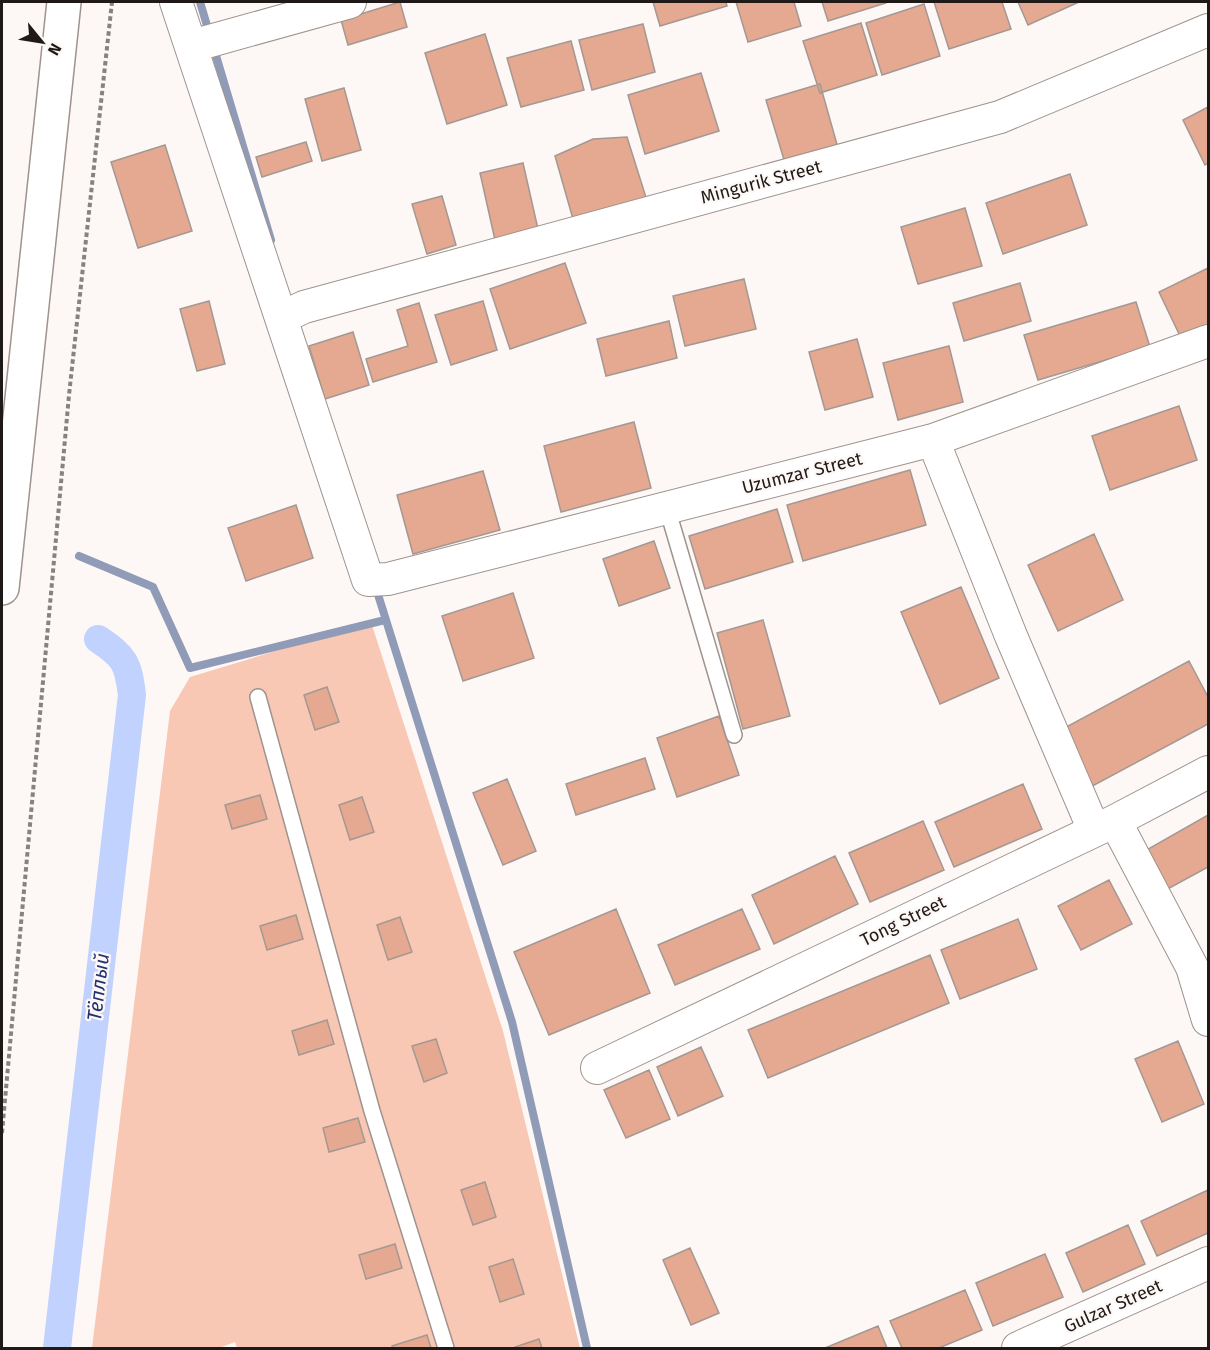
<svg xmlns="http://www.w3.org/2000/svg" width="1210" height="1350" font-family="'Fira Sans',sans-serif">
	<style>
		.green { fill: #f8c8b5 }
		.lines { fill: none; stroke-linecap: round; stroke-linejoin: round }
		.stream { stroke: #909bb8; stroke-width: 8 }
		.canal { stroke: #c0d2fd; stroke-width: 28 }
		.building { fill: #e5a890; stroke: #a49893; stroke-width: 1.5 }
		.lane-casing { stroke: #9f938e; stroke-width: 18 }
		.street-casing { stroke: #9f938e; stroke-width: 34 }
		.secondary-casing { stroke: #9f938e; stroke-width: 36 }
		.path { stroke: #878280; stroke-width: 4; stroke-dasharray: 4.5 3; stroke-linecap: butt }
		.lane { stroke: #fff; stroke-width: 15 }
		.street { stroke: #fff; stroke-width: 32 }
		.secondary { stroke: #fff; stroke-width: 33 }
		.labels { text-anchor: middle; stroke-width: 4.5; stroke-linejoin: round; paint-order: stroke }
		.street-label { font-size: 18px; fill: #1f1a18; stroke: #fdf8f6 }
		.water-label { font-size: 20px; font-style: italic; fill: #203371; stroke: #fdf8f6 }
	</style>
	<rect width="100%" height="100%" fill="#fdf8f6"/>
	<path class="green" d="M371 622 503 1031 580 1348H237L235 1342 219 1348H92L170 711 190 677Z"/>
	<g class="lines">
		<path class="stream" d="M200 2 271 240
			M79 556 153 587 190 668 385 620
			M375 585 512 1022 587 1348"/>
		<path class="canal" d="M57 1348 132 695C128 663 125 657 98 639"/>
	</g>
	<path class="building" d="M400 2 407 27 348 45 341 20Z
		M653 2H726L727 6 660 26Z
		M736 2H794L801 26 748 42Z
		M822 2H886V3L828 21Z
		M934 2H1002L1011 29 949 49Z
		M1018 2H1079L1028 25Z
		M924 4 940 56 882 75 866 23Z
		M861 23 877 75 820 93 803 41Z
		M643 24 655 72 592 90 579 40Z
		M485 34 507 105 447 124 425 53Z
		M571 41 584 90 521 107 507 58Z
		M701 73 719 131 645 154 628 95Z
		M820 84 838 148 785 163 766 100Z
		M344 88 361 150 322 161 305 99Z
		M1208 107V163L1205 165 1183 120Z
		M627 137 649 207 575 226 555 156 593 139Z
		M306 142 312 161 262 177 256 157Z
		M165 145 192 231 138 248 111 162Z
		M523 163 538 229 495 240 480 173Z
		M1070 174 1087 225 1003 254 986 203Z
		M442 196 456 245 427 254 412 204Z
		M965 208 982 266 918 284 901 227Z
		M565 263 586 323 510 349 490 289Z
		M1208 268V325L1181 338 1159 292Z
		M744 279 756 329 685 346 673 296Z
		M1020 283 1031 321 964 341 953 303Z
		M209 301 225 364 197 371 180 309Z
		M483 301 497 350 451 365 435 315Z
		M1136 302 1150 347 1038 380 1024 335Z
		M419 303 437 362 373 382 366 359 408 346 397 310Z
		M669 321 677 358 606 376 597 339Z
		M353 332 369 385 325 399 309 346Z
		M857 339 873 397 825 410 809 352Z
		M949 346 963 402 898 420 883 363Z
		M1179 406 1197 460 1110 490 1092 436Z
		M634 422 651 488 561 512 544 446Z
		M910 470 926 525 803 561 787 505Z
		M483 471 500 530 413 554 397 495Z
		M296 505 313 558 246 581 228 528Z
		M777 509 793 562 705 589 689 536Z
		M1094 534 1123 600 1058 631 1028 565Z
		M654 541 670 588 619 606 603 559Z
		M961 587 999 678 940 704 901 612Z
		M513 593 534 658 463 681 442 616Z
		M763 620 790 716 743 729 717 633Z
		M1189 661 1208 697V724L1085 790 1055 733Z
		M327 687 339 722 315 730 304 695Z
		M719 716 739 775 677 797 657 738Z
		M645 758 655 789 576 815 566 784Z
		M507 779 536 851 503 865 473 793Z
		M1023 784 1042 829 954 867 935 822Z
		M260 795 267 819 232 829 225 805Z
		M362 797 374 832 350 840 339 805Z
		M1208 815V867L1164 891 1143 852Z
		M923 821 944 870 870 902 849 853Z
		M835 856 858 904 774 944 752 895Z
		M1109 880 1132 924 1081 950 1058 906Z
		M616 909 650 993 549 1035 514 952Z
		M742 909 760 949 675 985 658 945Z
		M296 915 303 939 267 950 260 926Z
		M400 917 412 952 388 960 377 925Z
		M1018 919 1037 969 960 999 941 950Z
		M930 955 949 1003 768 1078 748 1030Z
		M327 1020 334 1044 299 1055 292 1031Z
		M436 1039 447 1073 424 1082 412 1046Z
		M1178 1041 1204 1104 1162 1122 1135 1059Z
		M701 1047 723 1096 678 1116 657 1067Z
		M649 1070 670 1119 626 1138 604 1090Z
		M358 1118 365 1142 329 1152 323 1128Z
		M485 1182 496 1217 473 1225 461 1190Z
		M1208 1190V1233L1157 1256 1141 1221Z
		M1128 1225 1145 1264 1083 1292 1066 1253Z
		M395 1244 402 1268 366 1279 359 1255Z
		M690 1248 719 1313 691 1325 663 1260Z
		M1045 1254 1063 1297 993 1326 976 1283Z
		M513 1259 524 1294 500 1302 489 1267Z
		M965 1290 982 1330 939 1348H902L890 1321Z
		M878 1326 887 1348H825Z
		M427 1335 431 1348H393L392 1346Z
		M539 1339 542 1348H515V1347Z"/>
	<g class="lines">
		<g class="lane-casing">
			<path id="lane" d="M667 508 734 735
				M258 697 372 1111 446 1348"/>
		</g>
		<g class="street-casing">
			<path id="street" d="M176 2 368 580 388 579 933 440 1208 341
				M192 46 350 2
				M281 318 304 307 1000 117 1208 30
				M933 440 1011 636 1094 830
				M1115 821 1192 967 1208 1020
				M597 1068 1115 821 1208 772
				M1018 1348 1208 1263"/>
		</g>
		<g class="secondary-casing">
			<path id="secondary" d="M2 588 64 2"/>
		</g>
		<path class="path" d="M2 1133 69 395 112 2"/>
		<use href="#lane" class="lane"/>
		<use href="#street" class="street"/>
		<use href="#secondary" class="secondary"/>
	</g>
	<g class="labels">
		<g class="street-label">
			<text transform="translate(761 182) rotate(-15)" y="6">Mingurik Street</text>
			<text transform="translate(802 473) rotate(-14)" y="6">Uzumzar Street</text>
			<text transform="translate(903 921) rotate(-26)" y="6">Tong Street</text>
			<text transform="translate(1113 1306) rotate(-24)" y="6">Gulzar Street</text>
		</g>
		<g class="water-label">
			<text transform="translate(98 987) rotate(-83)" y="7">Тёплый</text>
		</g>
	</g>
	<rect width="1210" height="1350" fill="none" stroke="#1f1a18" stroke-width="6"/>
	<g transform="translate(42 42) rotate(120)" stroke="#fdf8f6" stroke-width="4.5" paint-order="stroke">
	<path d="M0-4.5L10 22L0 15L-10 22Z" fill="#1f1a18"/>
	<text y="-9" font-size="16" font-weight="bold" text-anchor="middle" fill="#1f1a18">N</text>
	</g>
</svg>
